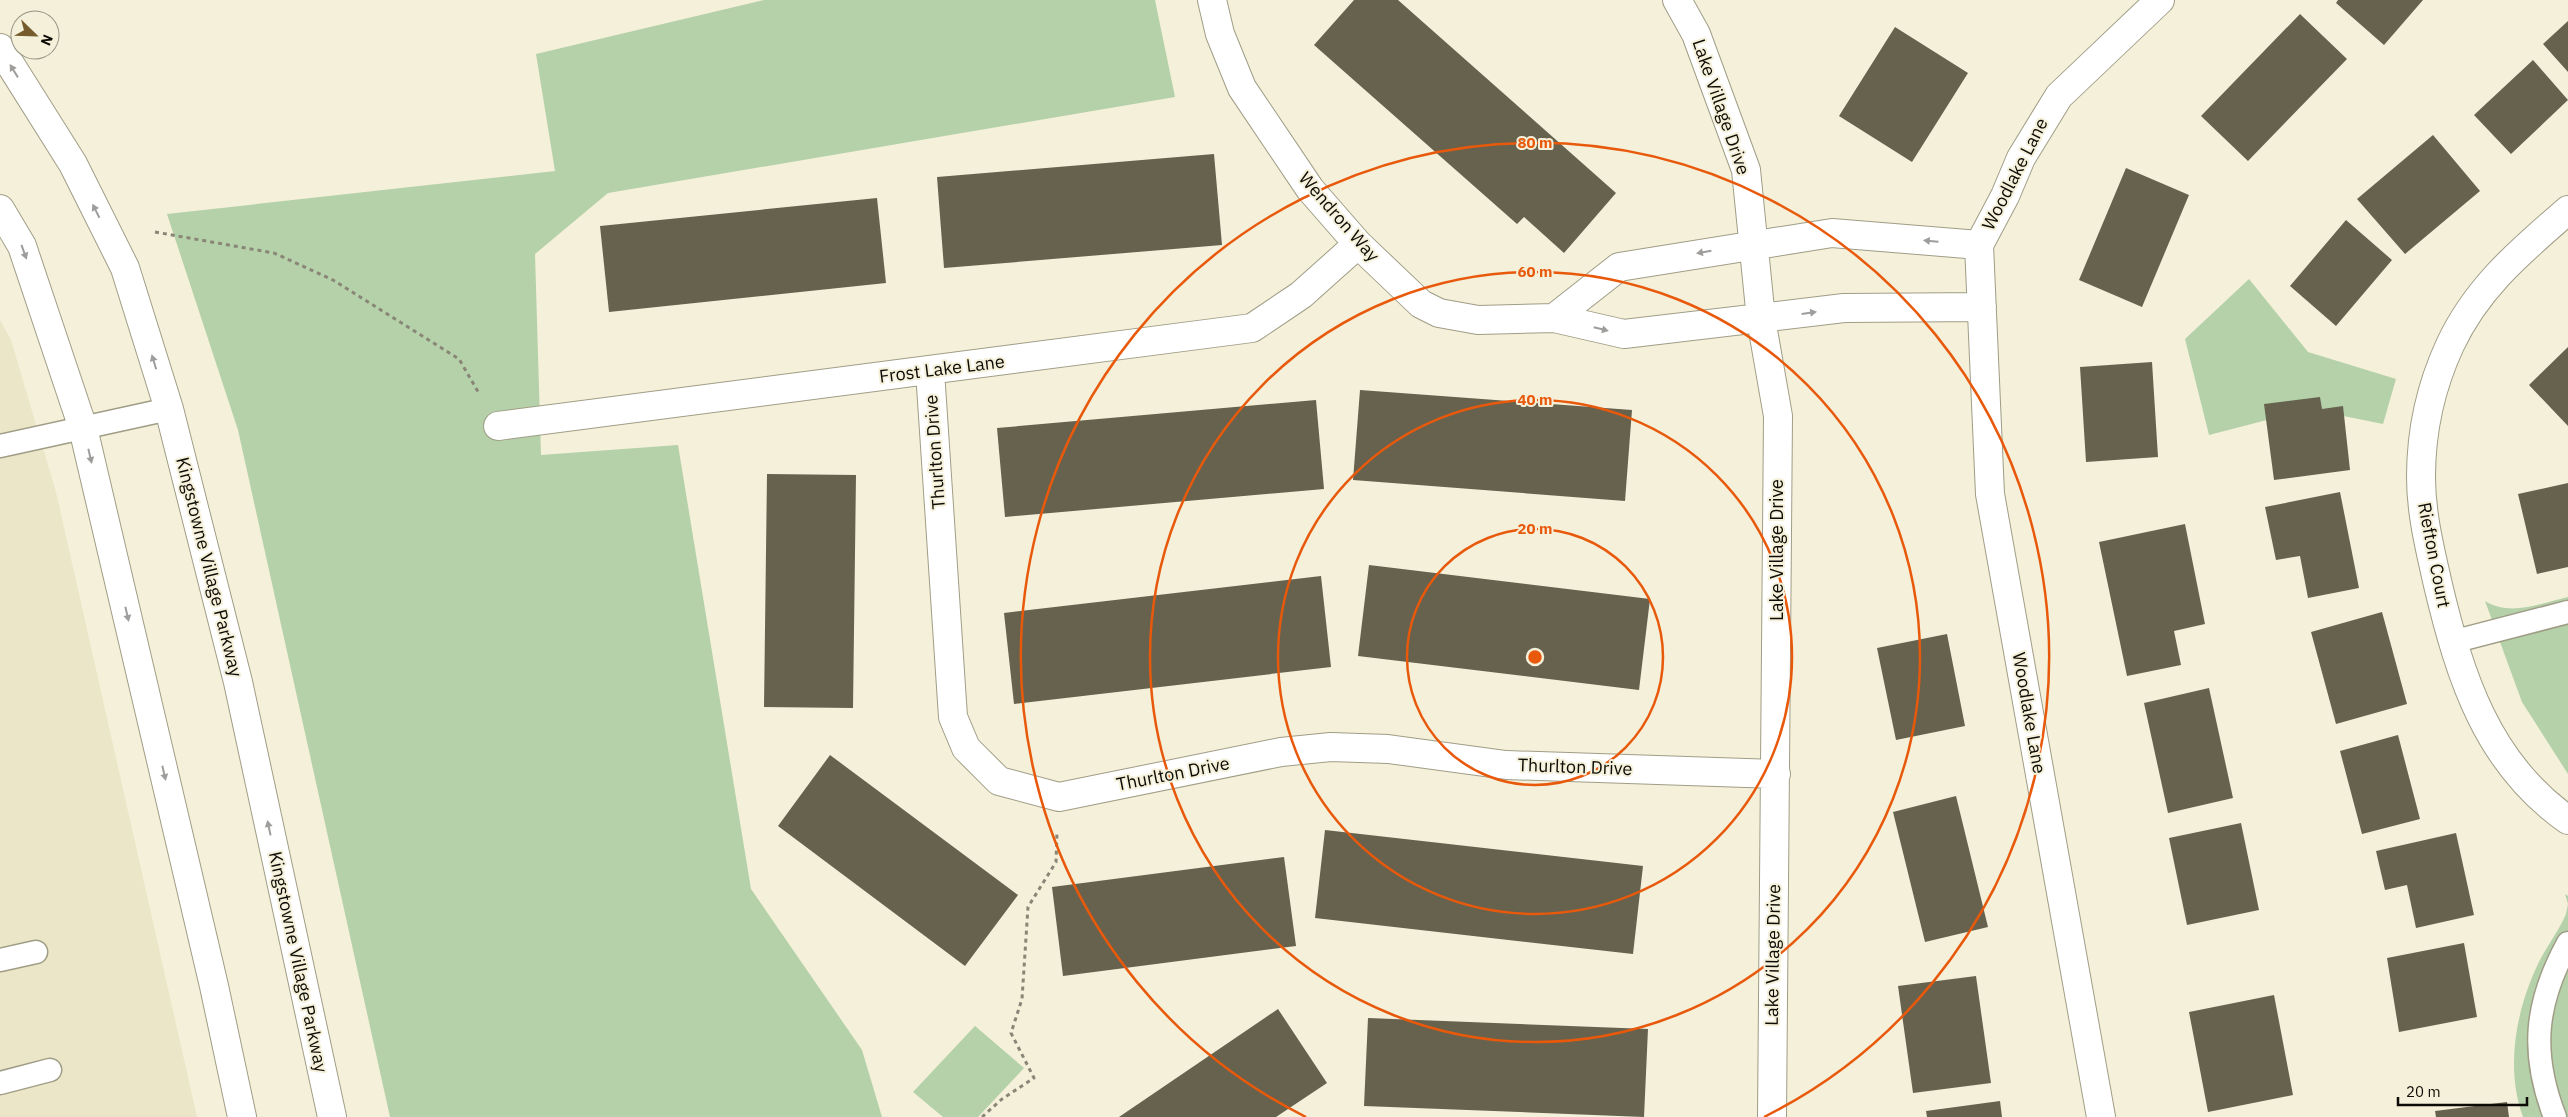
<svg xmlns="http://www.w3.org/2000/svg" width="2568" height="1117" font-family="'IBM Plex Sans',sans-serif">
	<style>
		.built { fill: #ece6c8 }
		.green { fill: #b5d1a9 }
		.building { fill: #66624e }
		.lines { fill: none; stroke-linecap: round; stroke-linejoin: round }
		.lane-casing { stroke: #a09d87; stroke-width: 25 }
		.street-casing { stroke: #a09d87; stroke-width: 30 }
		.secondary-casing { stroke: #a09d87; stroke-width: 30 }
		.path { stroke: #898677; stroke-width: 3; stroke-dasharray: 4 4; stroke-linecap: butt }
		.lane { stroke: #fff; stroke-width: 22 }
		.street { stroke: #fff; stroke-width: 28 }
		.secondary { stroke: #fff; stroke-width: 28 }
		.oneway { fill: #9e9d9b }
		.ring { fill: none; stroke: #e8590c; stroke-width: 2.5 }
		.labels { text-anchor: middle; stroke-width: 4; stroke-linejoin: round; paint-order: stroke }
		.street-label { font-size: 18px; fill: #0d0b05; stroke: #f4f0d9 }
		.centre { fill: #e8590c; stroke: #f4f0d9; stroke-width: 2.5 }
		.ring-label { font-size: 15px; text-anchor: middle; font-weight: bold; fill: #e8590c; stroke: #f4f0d9; stroke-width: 4; stroke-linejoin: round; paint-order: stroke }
	</style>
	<rect width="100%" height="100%" fill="#f4f0d9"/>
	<path class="built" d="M0 320 11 340 56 492 197 1117H0Z"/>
	<path class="green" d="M764 0H1155L1175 97 608 193 535 254 541 455 678 445 751 889 862 1050 882 1117H390L238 430 167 214 555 171 536 54Z
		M2249 279 2308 352 2396 379 2383 424 2309 409 2209 435 2185 339Z
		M2568 597V774L2522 702 2485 601C2511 617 2541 603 2568 597Z
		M2565 894 2568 896V1117H2523C2505 1068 2516 1010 2538 964 2546 947 2559 931 2566 914L2568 904Z
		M975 1026 1024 1068 978 1117H943L913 1092Z"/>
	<path class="building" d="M1354 0H1398L1616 193 1564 253 1524 217 1517 224 1314 45Z
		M2338 0H2423L2384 45 2336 3Z
		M2300 14 2347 59 2248 161 2201 116Z
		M2568 21V72L2543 44Z
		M1895 27 1968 73 1912 162 1839 116Z
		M2533 60 2568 100 2511 154 2474 115Z
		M2433 135 2480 191 2405 254 2357 199Z
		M1214 154 1222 245 944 268 937 177Z
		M2126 168 2189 195 2142 307 2079 280Z
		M877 198 886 283 609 312 600 226Z
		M2346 220 2392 260 2336 326 2290 286Z
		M2568 347V426L2529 385Z
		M2152 362 2158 457 2086 462 2080 367Z
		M1360 390 1632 410 1625 501 1353 480Z
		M2320 397 2322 409 2343 406 2350 470 2274 480 2264 404Z
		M1316 400 1324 489 1005 517 997 428Z
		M767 474 856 475 853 708 764 707Z
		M2568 483V567L2537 574 2518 494Z
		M2340 492 2359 588 2308 598 2300 556 2276 560 2265 507Z
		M2185 524 2205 624 2174 631 2181 665 2127 676 2099 542Z
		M1369 565 1650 599 1639 690 1358 656Z
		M1321 576 1331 667 1014 704 1004 613Z
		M2382 612 2407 704 2336 724 2311 632Z
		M1947 634 1965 726 1896 740 1877 648Z
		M2209 688 2233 798 2168 813 2144 703Z
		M2398 735 2420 819 2362 834 2340 751Z
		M830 755 1018 895 965 966 778 826Z
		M1956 796 1988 927 1925 942 1893 812Z
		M2241 823 2259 910 2187 925 2169 838Z
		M1325 830 1643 866 1633 954 1315 918Z
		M2456 833 2474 915 2416 928 2407 885 2385 890 2376 851Z
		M1284 857 1296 946 1063 976 1052 887Z
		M2464 943 2477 1017 2399 1032 2387 958Z
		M1976 976 1991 1083 1913 1093 1898 986Z
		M2274 995 2293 1095 2208 1112 2189 1012Z
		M1278 1009 1327 1083 1276 1117H1119Z
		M1368 1018 1648 1029 1644 1117 1364 1106Z
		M2000 1101 2002 1117H1927L1926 1111Z
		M2507 1102 2509 1117H2436L2435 1111Z"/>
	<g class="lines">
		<g class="lane-casing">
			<path id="lane" d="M0 446 169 409
				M2452 642 2568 612
				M0 960 36 952
				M0 1083 50 1070
				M2555 1117C2530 1053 2535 1003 2568 943"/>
		</g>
		<g class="street-casing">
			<path id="street" d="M1212 0 1220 34 1242 88 1310 189 1358 244 1421 304 1439 313 1478 320 1554 318 1624 334 1844 308 1982 307
				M1677 0 1696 34 1746 170 1761 319 1778 416 1772 1117
				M2568 210C2521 251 2477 287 2450 345 2431 386 2421 432 2421 477 2421 514 2430 549 2438 585 2460 677 2487 763 2568 820
				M1554 318 1619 267 1832 233 1979 245
				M930 371 953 717 966 748 999 781 1059 797 1281 752 1331 747 1388 749 1506 765 1776 774
				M498 426 1252 328 1301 295 1358 244
				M2101 1117 1990 494 1979 245 2005 196 2021 158 2059 96 2160 0"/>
		</g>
		<g class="secondary-casing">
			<path id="secondary" d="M0 48 73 164 125 268 169 409 238 682 332 1117
				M0 209 22 246 83 428 214 986 242 1117"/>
		</g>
		<path class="path" d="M155 232 274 253 333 280 459 359 480 395
			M982 1117 1002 1099 1034 1078 1011 1033 1022 999 1028 907 1056 862 1057 832"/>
		<use href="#lane" class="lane"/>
		<use href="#street" class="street"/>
		<use href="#secondary" class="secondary"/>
	</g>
	<defs><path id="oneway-solid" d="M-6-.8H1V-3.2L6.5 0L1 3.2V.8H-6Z" transform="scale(1.25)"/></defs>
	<g class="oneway">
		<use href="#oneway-solid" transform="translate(14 71) rotate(-122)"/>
		<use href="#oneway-solid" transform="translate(96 211) rotate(-117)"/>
		<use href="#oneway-solid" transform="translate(1931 241) rotate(-175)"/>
		<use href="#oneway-solid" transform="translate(24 252) rotate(70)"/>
		<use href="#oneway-solid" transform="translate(1704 252) rotate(170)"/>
		<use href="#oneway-solid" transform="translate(1809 313) rotate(-8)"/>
		<use href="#oneway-solid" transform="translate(1601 329) rotate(14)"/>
		<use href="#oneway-solid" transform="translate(154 362) rotate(-107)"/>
		<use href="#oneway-solid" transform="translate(90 456) rotate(77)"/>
		<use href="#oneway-solid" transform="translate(127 614) rotate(77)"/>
		<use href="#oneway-solid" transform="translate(164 773) rotate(77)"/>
		<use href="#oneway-solid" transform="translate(269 828) rotate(-102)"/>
	</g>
	<g class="ring">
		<circle cx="1535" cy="657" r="128"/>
		<circle cx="1535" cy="657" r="257"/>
		<circle cx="1535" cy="657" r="385"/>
		<path d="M1306 1117A514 514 0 1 1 1764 1117"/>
	</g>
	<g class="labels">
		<g class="street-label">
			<text transform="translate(1721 107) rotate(71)" y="6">Lake Village Drive</text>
			<text transform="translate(2015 174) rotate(-63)" y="6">Woodlake Lane</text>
			<text transform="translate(1339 217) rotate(49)" y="6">Wendron Way</text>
			<text transform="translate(942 369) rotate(-7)" y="6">Frost Lake Lane</text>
			<text transform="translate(935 452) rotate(-94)" y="6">Thurlton Drive</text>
			<text transform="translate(1777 550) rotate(-90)" y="6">Lake Village Drive</text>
			<text transform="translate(2434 555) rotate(79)" y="6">Riefton Court</text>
			<text transform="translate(209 567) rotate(76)" y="6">Kingstowne Village Parkway</text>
			<text transform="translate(2029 713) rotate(80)" y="6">Woodlake Lane</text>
			<text transform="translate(1575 767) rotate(2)" y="6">Thurlton Drive</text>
			<text transform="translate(1173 774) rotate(-11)" y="6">Thurlton Drive</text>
			<text transform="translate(1773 955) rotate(-89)" y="6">Lake Village Drive</text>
			<text transform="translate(298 962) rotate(78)" y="6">Kingstowne Village Parkway</text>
		</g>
	</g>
	<circle cx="1535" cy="657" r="8" class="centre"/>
	<g class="ring-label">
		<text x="1535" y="148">80 m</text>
		<text x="1535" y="277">60 m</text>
		<text x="1535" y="405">40 m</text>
		<text x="1535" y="534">20 m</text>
	</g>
	<g transform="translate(35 35) rotate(113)"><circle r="24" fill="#f4f0d9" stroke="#989484"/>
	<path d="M0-4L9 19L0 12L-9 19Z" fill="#755b2d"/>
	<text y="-8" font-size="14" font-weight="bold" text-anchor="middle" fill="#0d0b05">N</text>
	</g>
	<path d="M2398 1097v8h129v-8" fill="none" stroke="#0d0b05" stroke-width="2.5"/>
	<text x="2406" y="1097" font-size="15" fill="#0d0b05" stroke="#f4f0d9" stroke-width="4" paint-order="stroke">20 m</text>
</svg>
